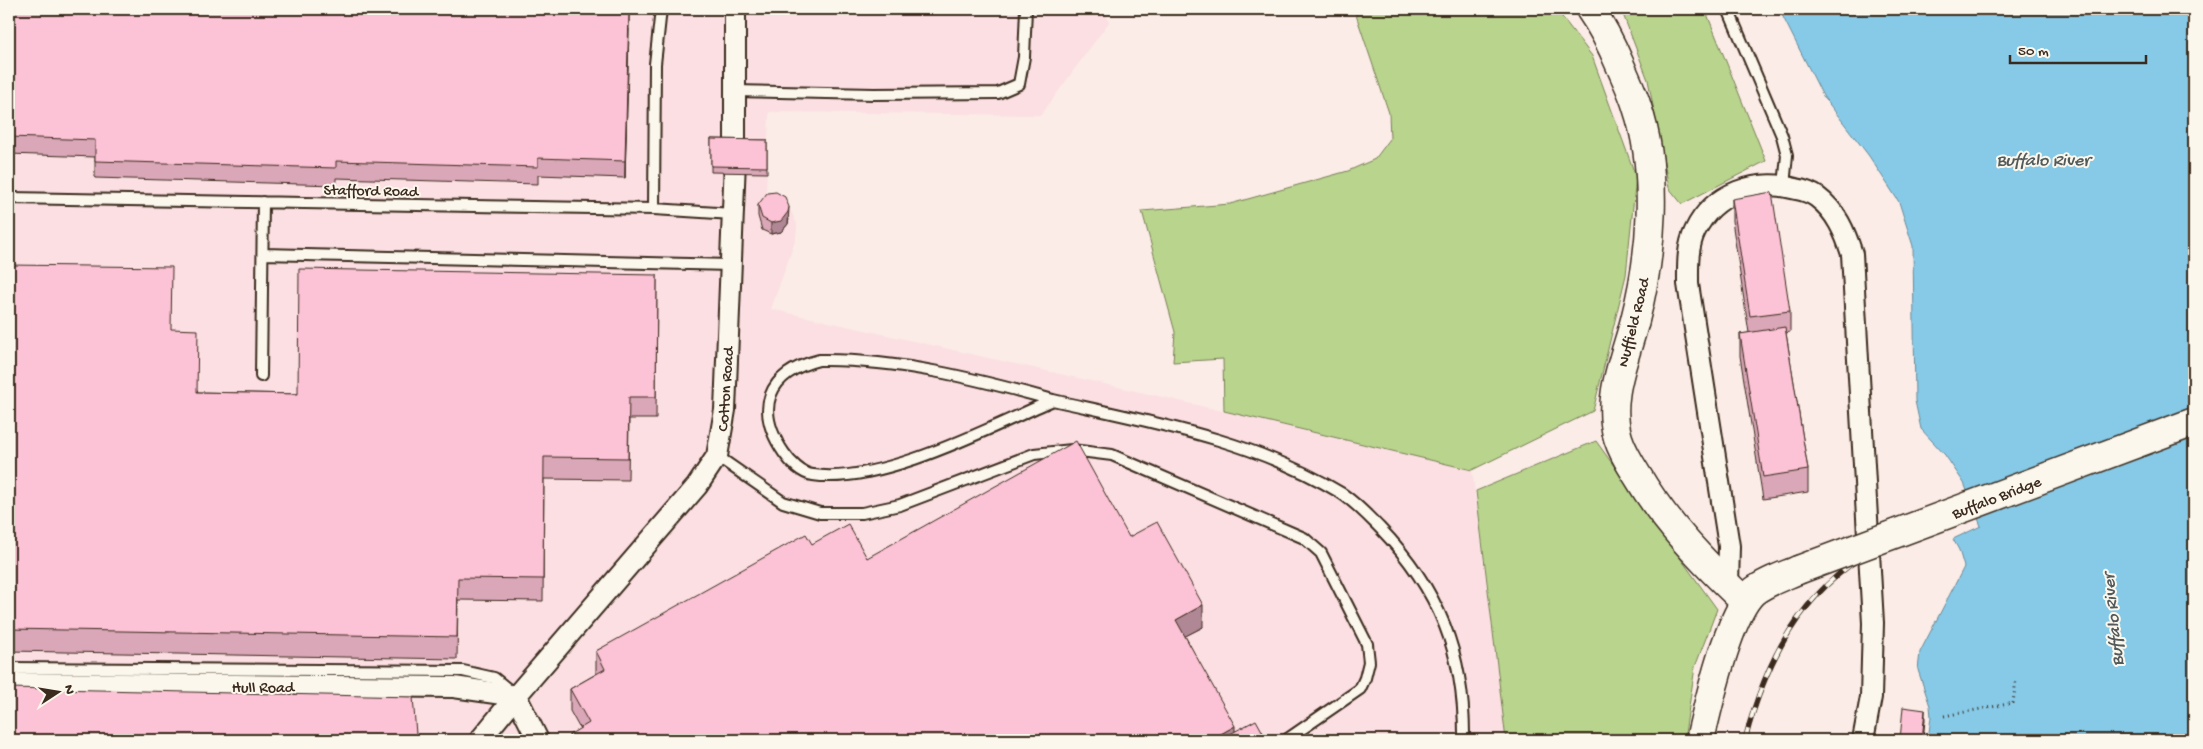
<svg xmlns="http://www.w3.org/2000/svg" width="2203" height="749" font-family="'Gochi Hand',sans-serif">
	<style>
		.built { fill: #fbdfe2 }
		.green { fill: #b8d48d; stroke: #7a7f56 }
		.water { fill: #86cae8; stroke: #688a97 }
		.lines { fill: none; stroke-linecap: round; stroke-linejoin: round }
		.lane-casing { stroke: #3b2a1e; stroke-width: 14 }
		.street-casing { stroke: #3b2a1e; stroke-width: 24 }
		.secondary-casing { stroke: #3b2a1e; stroke-width: 31 }
		.path { stroke: #3b2a1e; stroke-width: 3; stroke-dasharray: 1 4; stroke-linecap: butt }
		.lane { stroke: #fbf7ec; stroke-width: 10 }
		.street { stroke: #fbf7ec; stroke-width: 20 }
		.secondary { stroke: #fbf7ec; stroke-width: 28 }
		.rail-casing { stroke: #3b2a1e; stroke-width: 5.5 }
		.rail { stroke: #fbf7ec; stroke-width: 4; stroke-dasharray: 11; stroke-linecap: butt }
		.secondary-bridge-casing { stroke: #3b2a1e; stroke-width: 31; stroke-linecap: butt }
		.secondary-bridge { stroke: #fbf7ec; stroke-width: 28 }
		.wall { fill: #d9a7b7; stroke: #3b2a1e }
		.shaded-wall { fill: #b08895; stroke: #3b2a1e }
		.building { fill: #fcc2d5; stroke: #3b2a1e }
		.labels { text-anchor: middle; stroke-width: 4; stroke-linejoin: round; paint-order: stroke }
		.street-label { font-size: 16px; fill: #3b2a1e; stroke: #fbf7ec }
		.water-label { font-size: 18px; font-style: italic; fill: #525a5b; stroke: #fbf7ec }
	</style>
	<rect width="100%" height="100%" fill="#fbece7"/>
	<filter id="ink" filterUnits="userSpaceOnUse"><feTurbulence type="fractalNoise" baseFrequency=".02" numOctaves="2"/><feDisplacementMap in="SourceGraphic" scale="10" xChannelSelector="R" yChannelSelector="G"/><feConvolveMatrix kernelMatrix="1 2 1 2 8 2 1 2 1" color-interpolation-filters="sRGB"/></filter>
	<g filter="url(#ink)">
		<path class="built" d="M9 9H1105L1109 22 1041 115 769 112 766 195 787 203 797 224 796 238 771 309 1171 399 1472 470 1506 740H9Z"/>
		<path class="green" d="M1354 9H1556L1592 56 1636 177 1626 275 1593 411 1472 470 1224 411 1223 359 1173 362 1175 332 1142 211 1230 204 1348 171 1375 159 1390 139 1389 113Z
			M1621 9H1705L1766 161 1682 204 1669 188 1648 80Z
			M1596 441 1717 609 1695 667 1684 740H1506L1476 491Z"/>
		<path class="water" d="M1779 9H2194V740H1928L1931 717 1930 706 1918 670 1920 652 1964 567 1959 550 1953 539 1981 526 1964 483 1945 455 1921 429 1915 401 1913 246 1899 202 1869 156 1823 96Z"/>
		<g class="lines">
			<g class="lane-casing">
				<path id="lane" d="M1728 9 1782 136 1787 155 1784 186
					M735 91 874 94 998 93 1019 84 1024 57 1026 9
					M9 198 654 209 733 214
					M654 209 655 64 661 9
					M263 254 731 265
					M819 360C898 359 977 379 1053 400 991 427 881 485 813 475 802 474 790 462 784 453 754 409 767 373 819 360Z
					M261 376 263 202
					M1053 400C1151 422 1254 440 1341 493 1355 502 1368 516 1380 528 1439 589 1465 655 1464 740
					M717 456 783 502 820 513H862L900 505 1034 454 1072 450 1112 455 1304 538 1321 553 1367 644 1369 662 1365 678 1360 689 1286 740
					M9 668 463 671 494 678 510 691"/>
			</g>
			<g class="street-casing">
				<path id="street" d="M1728 585 1729 546 1688 284C1688 267 1687 247 1695 231 1713 193 1757 178 1796 189 1802 190 1811 193 1817 197 1836 211 1845 232 1852 254L1873 623 1871 697 1863 740
					M9 683 454 687 516 696 697 486 717 456 725 410 735 160V9
					M480 740 516 696 538 740"/>
			</g>
			<g class="secondary-casing">
				<path id="secondary" d="M1590 9C1602 26 1612 46 1620 65 1626 79 1633 93 1637 107 1659 172 1652 255 1635 320 1625 359 1606 398 1618 438 1622 451 1630 464 1637 475 1665 523 1704 563 1744 601
					M1700 740C1708 705 1728 616 1753 592 1765 582 1784 576 1798 570"/>
			</g>
			<path class="path" d="M1944 716 2013 703 2016 680"/>
			<use href="#lane" class="lane"/>
			<use href="#street" class="street"/>
			<use href="#secondary" class="secondary"/>
			<g class="rail-casing">
				<path id="rail" d="M1745 740C1766 660 1800 593 1874 549 1887 542 1901 536 1915 530L2194 425"/>
			</g>
			<use href="#rail" class="rail"/>
			<g class="secondary-bridge-casing">
				<path id="secondary-bridge" d="M1798 570 2194 422"/>
			</g>
			<use href="#secondary-bridge" class="secondary-bridge"/>
		</g>
		<path class="wall" d="M9 9 629 29 625 178 538 175V184L336 178V185L95 178V157L9 154Z
			M711 139 767 140V173L711 172Z
			M1732 199 1790 311V332L1786 333 1808 470V492L1763 499 1740 356V334L1749 333 1732 221Z
			M758 205 789 219 788 224 781 232 771 234 762 230 758 216Z
			M9 265 171 329 198 392 298 394 657 275 656 419H629L628 480 544 479 543 601 458 600 457 659 9 651Z
			M1129 537 1203 627 1185 636 1235 731 1267 740H569V735L580 729 570 711V689L596 674V651L812 544 867 558Z"/>
		<path class="shaded-wall" d="M629 12V29L625 178V161Z
			M789 207 788 224 781 232 771 234V223Z
			M1203 605V627L1176 641V620Z
			M1925 710V721L1923 740H1922Z
			M1235 726V740H1210Z
			M416 734V740H411Z"/>
		<path class="building" d="M9 9H525L629 12 625 161 538 158V167L336 161V168L95 161V140L9 137Z
			M711 139 767 140V167L711 166Z
			M776 192 785 197 789 207 788 212 781 221 771 223 762 218 758 205 767 193Z
			M1772 192 1790 311 1750 316 1732 199Z
			M9 265 172 267 171 329 198 330 197 392 298 394 299 269 657 275 656 397H629L628 458 544 457 543 579 458 578 457 637 9 629Z
			M1785 327 1808 470 1763 477 1740 334Z
			M1076 441 1129 537 1157 522 1203 605 1176 620 1235 726 1210 740H572L569 735 589 723 570 689 605 669 596 651 806 534 812 544 848 524 867 558Z
			M9 688 413 697 416 734 411 740H9Z
			M1903 707 1925 710 1922 740H1900Z
			M1256 720 1267 740H1219Z"/>
	</g>
	<g class="labels">
		<g class="street-label">
			<text transform="translate(371 189) rotate(1)" y="6">Stafford Road</text>
			<text transform="translate(1632 322) rotate(-76)" y="6">Nuffield Road</text>
			<text transform="translate(724 389) rotate(-86)" y="6">Cotton Road</text>
			<text transform="translate(1996 496) rotate(-21)" y="6">Buffalo Bridge</text>
			<text x="263" y="692">Hull Road</text>
		</g>
		<g class="water-label">
			<text x="2043" y="165">Buffalo River</text>
			<text transform="translate(2112 620) rotate(-96)" y="6">Buffalo River</text>
		</g>
	</g>
	<rect width="2203" height="749" fill="none" stroke="#fbf7ec" stroke-width="30"/>
	<rect x="15" y="15" width="2173" height="719" fill="none" stroke="#3b2a1e" stroke-width="2" filter="url(#ink)"/>
	<g transform="translate(58 692) rotate(78)" stroke="#fbf7ec" stroke-width="4" paint-order="stroke">
	<path d="M0-4L9 19L0 12L-9 19Z" fill="#3b2a1e"/>
	<text y="-8" font-size="14" font-weight="bold" text-anchor="middle" fill="#3b2a1e">N</text>
	</g>
	<path d="M2010 55v8h136v-8" fill="none" stroke="#3b2a1e" stroke-width="2.5"/>
	<text x="2018" y="55" font-size="15" fill="#3b2a1e" stroke="#fbf7ec" stroke-width="4" paint-order="stroke">50 m</text>
</svg>
